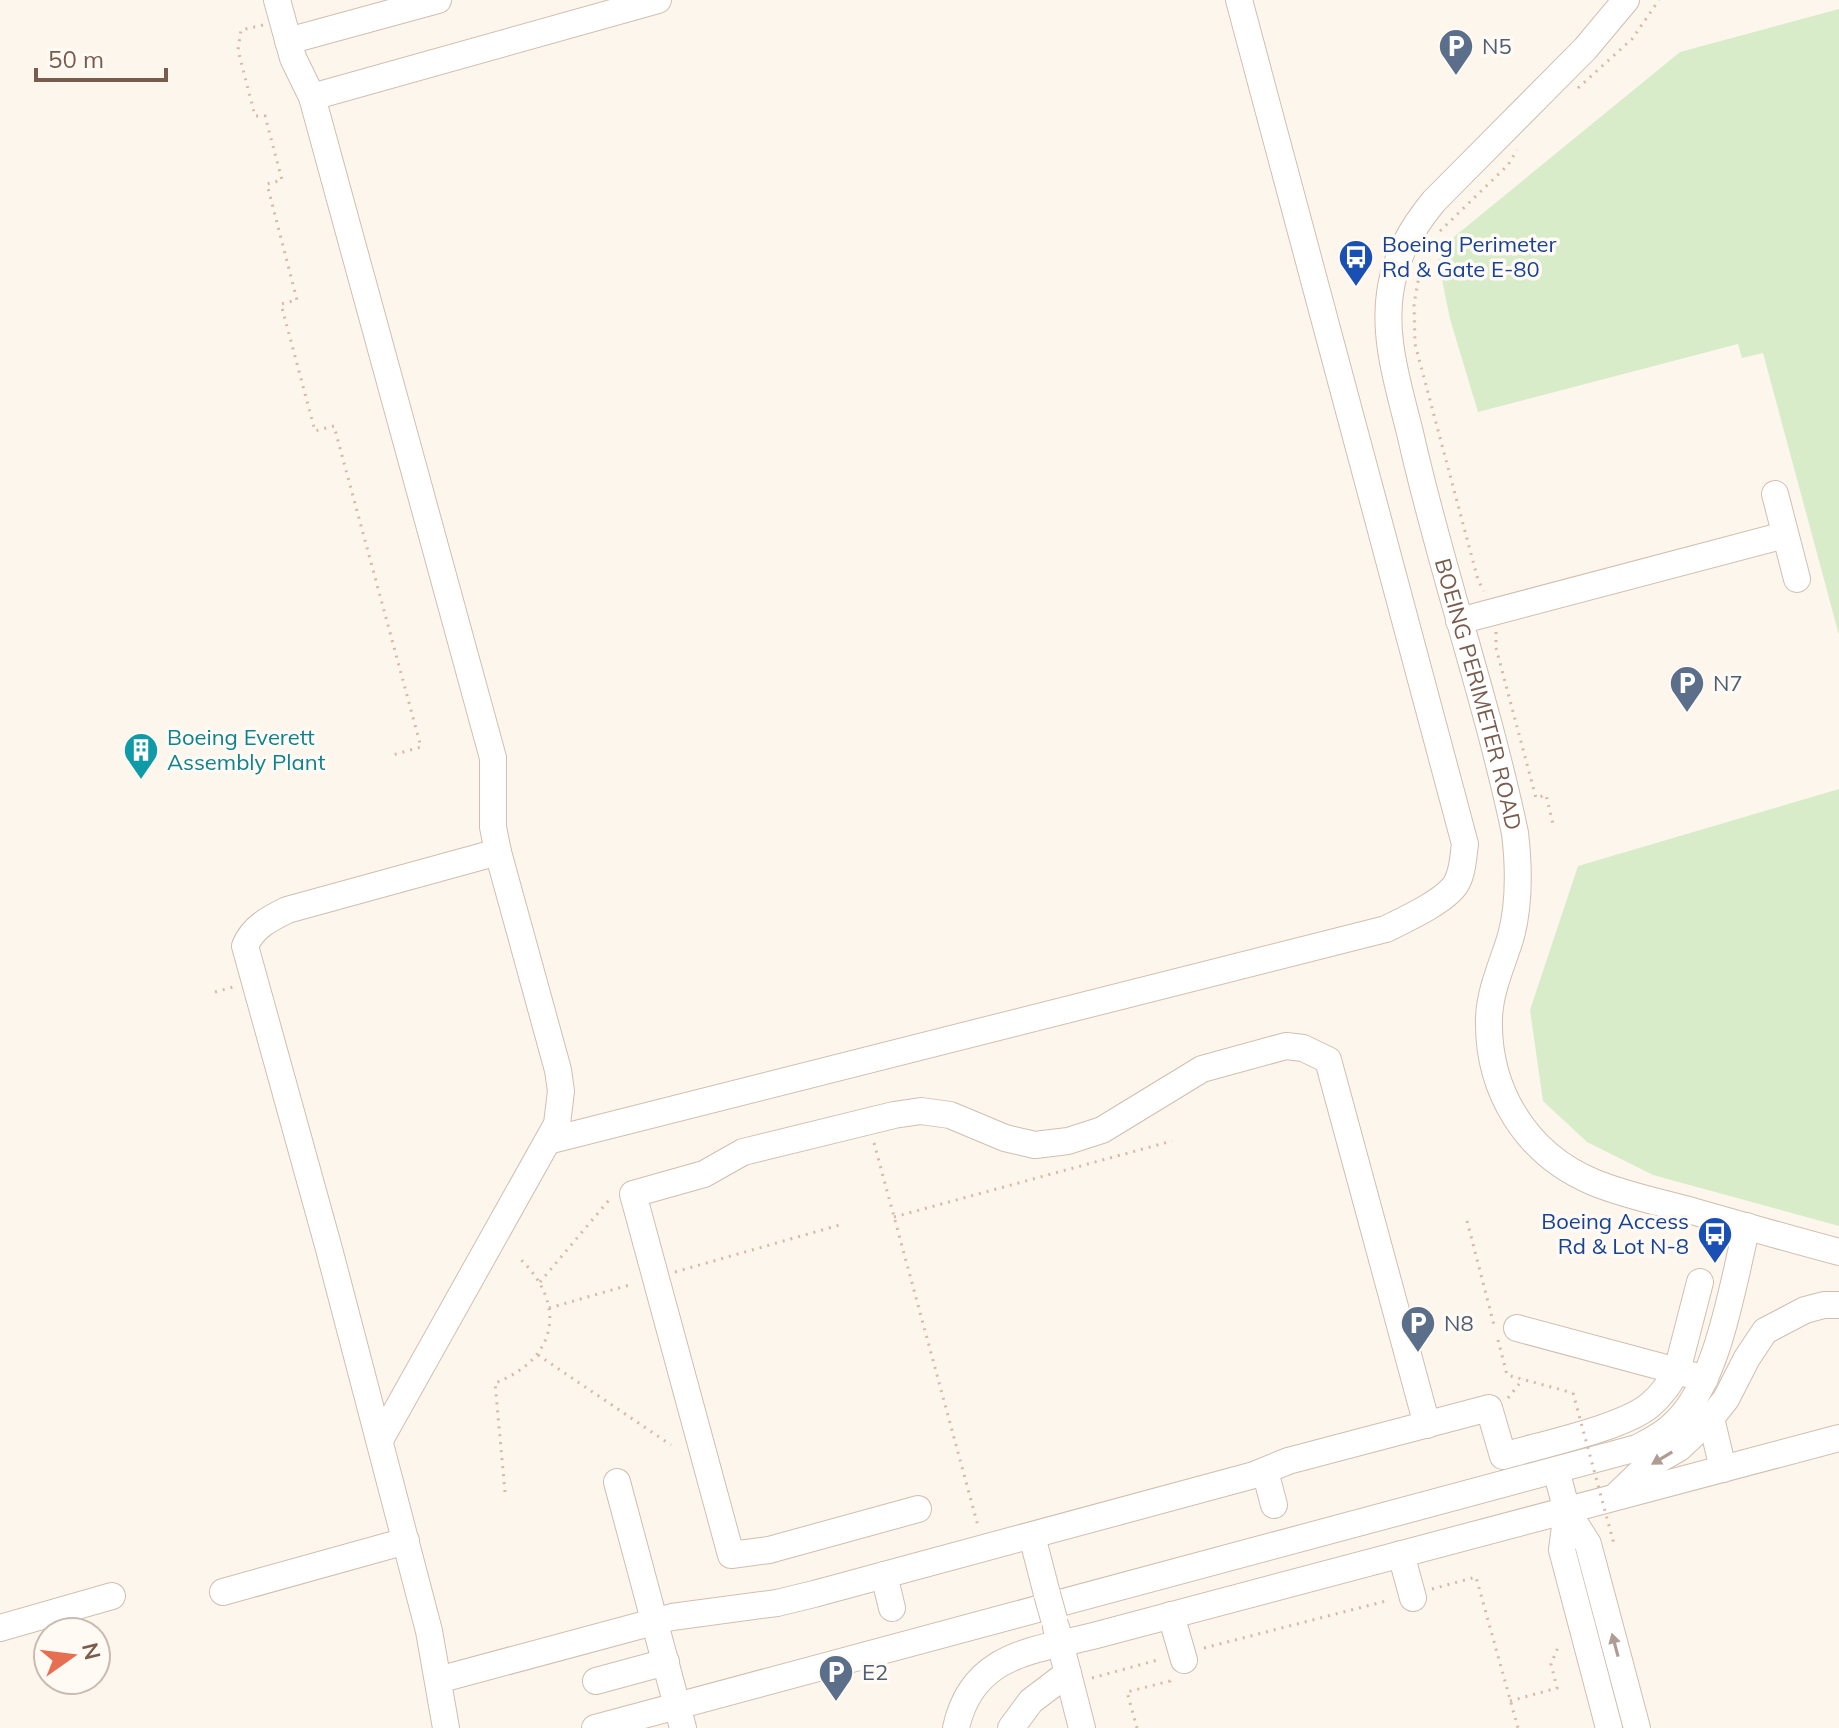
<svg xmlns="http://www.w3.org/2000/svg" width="1839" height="1728" font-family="Mulish,sans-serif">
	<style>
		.green { fill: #d8ecc9 }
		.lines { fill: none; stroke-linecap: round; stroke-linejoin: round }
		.minor-casing { stroke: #d1beb0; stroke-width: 28 }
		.path { stroke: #d9b8a5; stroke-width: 3; stroke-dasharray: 2 6; stroke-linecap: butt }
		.minor { stroke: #fff; stroke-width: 26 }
		.minor-bridge-casing { stroke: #d1beb0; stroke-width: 28; stroke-linecap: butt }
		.path-bridge { stroke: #d9b8a5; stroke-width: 3; stroke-dasharray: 2 6; stroke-linecap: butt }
		.minor-bridge { stroke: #fff; stroke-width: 26 }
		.oneway { fill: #af9d94 }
		.labels { text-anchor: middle; stroke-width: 7; stroke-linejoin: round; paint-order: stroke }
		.service-label { font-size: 22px; fill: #4e5e75; stroke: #fffaf3; text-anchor: start }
		.transit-label { font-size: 22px; fill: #164399; stroke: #fffaf3; text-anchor: start }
		.street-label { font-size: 22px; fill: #7a5c4d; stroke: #fffaf3 }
		.culture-label { font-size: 22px; fill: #0d838f; stroke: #fffaf3; text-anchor: start }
	</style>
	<rect width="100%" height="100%" fill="#fdf6ec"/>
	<path class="green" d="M1839 9V635L1763 353 1742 358 1738 344 1478 412 1450 319 1438 260 1455 236 1680 52Z
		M1839 789V1226L1653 1175 1587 1142 1543 1101 1530 1010 1578 866Z"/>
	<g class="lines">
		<g class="minor-casing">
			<g id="minor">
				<path d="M277 0 293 58 312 97 493 758V827L498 852 558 1070 561 1091 557 1124 380 1440"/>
				<path id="s1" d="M1626 0 1585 49 1434 201C1411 229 1395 257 1390 293 1383 341 1400 391 1411 437 1441 570 1487 700 1515 833 1519 867 1520 902 1511 936 1503 963 1490 989 1489 1018 1487 1090 1526 1154 1593 1182 1624 1195 1659 1202 1692 1211 1741 1225 1790 1239 1839 1252"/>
				<path d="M288 41 438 0"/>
				<path d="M312 97 658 0"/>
				<path d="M1775 494 1797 579"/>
				<path d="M1459 621 1785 535"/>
				<path d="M548 1141 1386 929C1406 919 1439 904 1453 888 1463 877 1463 857 1465 844L1239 0"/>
				<path d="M1517 1328 1677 1371 1700 1282"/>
				<path d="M1711 1418 1723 1469"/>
				<path d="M1556 1470 1567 1511 1588 1544 1637 1728"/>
				<path d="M1265 1471 1274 1505"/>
				<path d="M617 1482 683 1728"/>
				<path d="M1617 1495 1646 1467 1679 1448 1711 1418 1726 1399 1747 1358 1765 1331 1805 1310 1824 1305H1839"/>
				<path d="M918 1509 769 1550 731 1555 633 1194 704 1174 743 1152 894 1115 921 1111 950 1115 1005 1138 1035 1145 1068 1141 1102 1130 1202 1069 1286 1046 1303 1048 1328 1060 1427 1425"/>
				<path d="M1567 1511 1562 1550 1609 1728"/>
				<path d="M1032 1536 1047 1594"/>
				<path d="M1401 1554 1413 1598"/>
				<path d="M884 1575 892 1608"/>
				<path d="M223 1592 406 1541"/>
				<path d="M1171 1615 1184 1660"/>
				<path d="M1056 1627 1082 1728"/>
				<path d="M0 1628 112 1596"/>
				<path d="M438 1680 672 1617 777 1603 814 1594 1254 1475 1288 1461 1489 1408 1503 1456C1540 1445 1623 1428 1650 1405 1662 1395 1669 1384 1677 1371L1705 1379"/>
				<path d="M596 1681 666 1662"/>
				<path d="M446 1728 429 1631 329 1249 245 946C253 927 269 919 287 910L498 852"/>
				<path d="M595 1728 1637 1448C1650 1441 1664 1435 1674 1424 1718 1384 1733 1283 1747 1226"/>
				<path d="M956 1728C972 1654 1032 1651 1093 1636L1839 1438"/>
				<path d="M1011 1728 1031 1701 1068 1673"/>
			</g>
		</g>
		<path class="path" d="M263 25 241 30 238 50 255 116H265L282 180 267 184 297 300 281 304 315 431 334 426 421 747 389 756
			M1578 88 1632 39 1659 0
			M1440 231 1508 165 1517 150
			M1421 265 1414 304 1415 344 1478 580 1484 591
			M1496 632V648L1536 798 1546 795 1553 824
			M215 992 233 987
			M874 1143 978 1526
			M894 1217 1172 1141
			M1467 1221 1494 1325
			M675 1272 843 1224
			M540 1282 609 1200
			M549 1308 633 1284
			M1498 1340 1507 1375 1573 1393
			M538 1355 671 1445
			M1508 1398 1523 1379
			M505 1492 495 1383C558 1359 568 1303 518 1257
			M1432 1589 1476 1577 1518 1728
			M1204 1648 1390 1600
			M1092 1678 1161 1659
			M1510 1701 1557 1688 1551 1664 1559 1645
			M1137 1728 1127 1692 1170 1681 1169 1677"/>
		<use href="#minor" class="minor"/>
		<g class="minor-bridge-casing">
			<path id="minor-bridge" d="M1047 1594 1054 1619"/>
		</g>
		<path class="path-bridge" d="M1573 1393 1614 1544"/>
		<use href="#minor-bridge" class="minor-bridge"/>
	</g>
	<defs><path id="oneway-solid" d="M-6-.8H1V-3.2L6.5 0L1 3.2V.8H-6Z" transform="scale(2)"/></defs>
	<g class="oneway">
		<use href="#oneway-solid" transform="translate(1662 1458) rotate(149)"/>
		<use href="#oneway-solid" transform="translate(1615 1645) rotate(-105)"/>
	</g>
	<defs>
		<g id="parking-pin" transform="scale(1.8)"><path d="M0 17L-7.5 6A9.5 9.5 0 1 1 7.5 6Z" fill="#5c6f8a" stroke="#fffaf3"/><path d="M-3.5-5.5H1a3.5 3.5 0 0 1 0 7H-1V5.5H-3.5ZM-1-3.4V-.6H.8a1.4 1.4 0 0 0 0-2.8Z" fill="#fff"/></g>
		<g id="bus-pin" transform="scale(1.8)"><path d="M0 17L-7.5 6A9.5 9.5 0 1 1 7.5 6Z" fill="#1a4fb4" stroke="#fffaf3"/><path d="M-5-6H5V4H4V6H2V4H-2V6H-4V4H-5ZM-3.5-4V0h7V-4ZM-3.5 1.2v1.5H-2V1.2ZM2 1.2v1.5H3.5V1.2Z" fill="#fff"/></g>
		<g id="building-pin" transform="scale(1.8)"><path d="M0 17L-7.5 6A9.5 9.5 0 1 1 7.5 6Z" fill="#0f9aa8" stroke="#fffaf3"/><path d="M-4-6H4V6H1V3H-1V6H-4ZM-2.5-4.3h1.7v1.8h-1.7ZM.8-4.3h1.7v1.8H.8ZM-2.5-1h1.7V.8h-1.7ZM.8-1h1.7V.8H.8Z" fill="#fff"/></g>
	</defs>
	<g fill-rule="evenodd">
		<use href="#parking-pin" x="1456" y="46"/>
		<use href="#bus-pin" x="1356" y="257"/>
		<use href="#parking-pin" x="1687" y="683"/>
		<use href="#building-pin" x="141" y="750"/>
		<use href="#bus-pin" x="1715" y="1234"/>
		<use href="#parking-pin" x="1418" y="1323"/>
		<use href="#parking-pin" x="836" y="1672"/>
	</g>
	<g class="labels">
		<g class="service-label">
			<text x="1482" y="54">N5</text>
			<text x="1713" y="691">N7</text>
			<text x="1444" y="1331">N8</text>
			<text x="862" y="1680">E2</text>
		</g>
		<g class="transit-label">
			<text x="1382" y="252">Boeing Perimeter<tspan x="1382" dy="25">Rd &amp; Gate E-80</tspan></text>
			<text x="1689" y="1229" text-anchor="end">Boeing Access<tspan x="1689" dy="25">Rd &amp; Lot N-8</tspan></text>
		</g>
		<g class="street-label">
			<text dy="8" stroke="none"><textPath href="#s1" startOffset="794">BOEING PERIMETER ROAD</textPath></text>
		</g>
		<g class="culture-label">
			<text x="167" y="745">Boeing Everett<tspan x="167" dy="25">Assembly Plant</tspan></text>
		</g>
	</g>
	<g transform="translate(72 1656) rotate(76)"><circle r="38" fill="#fffaf3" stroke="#cabbb1" stroke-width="2"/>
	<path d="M0-6L14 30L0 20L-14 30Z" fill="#e76f51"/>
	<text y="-12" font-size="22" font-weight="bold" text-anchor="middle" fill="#7a5c4d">N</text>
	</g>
	<path d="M36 68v12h130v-12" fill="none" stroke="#7a5c4d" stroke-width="4"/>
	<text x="48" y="68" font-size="24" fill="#7a5c4d" stroke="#fffaf3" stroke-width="6" paint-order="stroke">50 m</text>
</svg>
